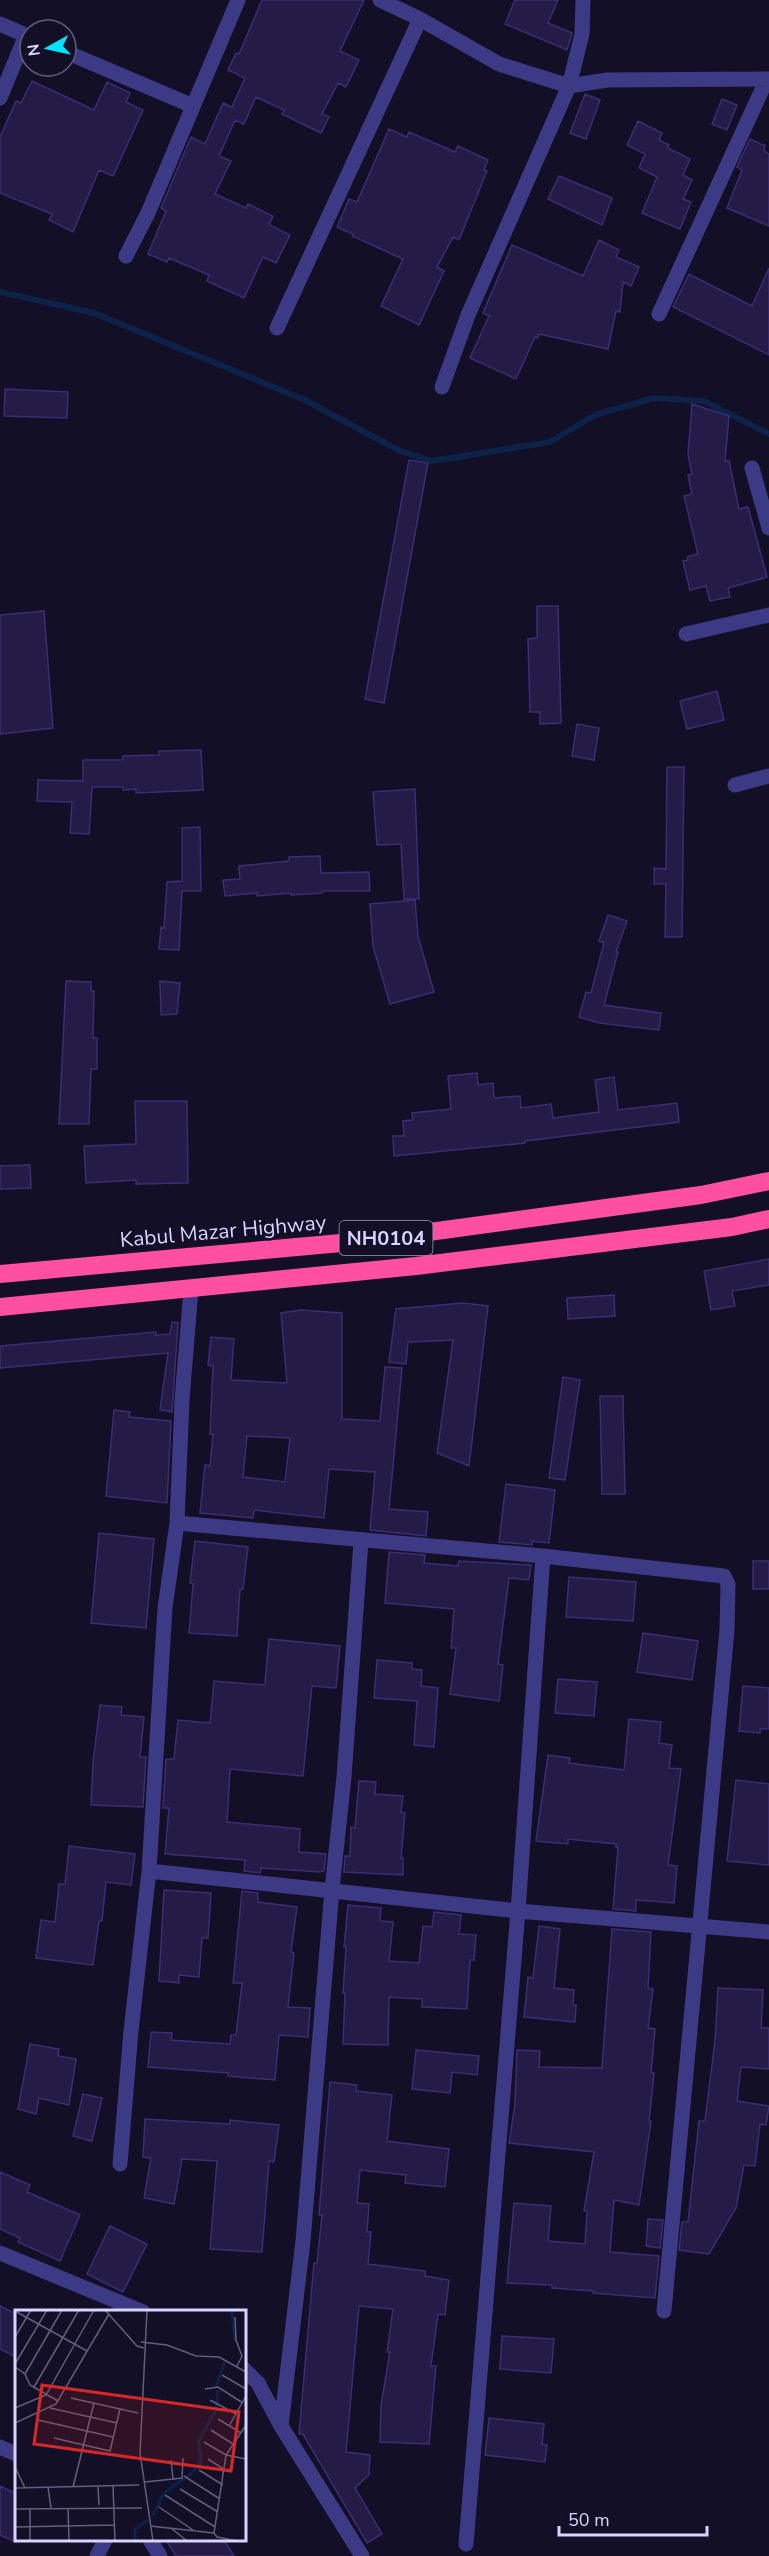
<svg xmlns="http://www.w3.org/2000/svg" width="769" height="2556" font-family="'Nunito Sans',sans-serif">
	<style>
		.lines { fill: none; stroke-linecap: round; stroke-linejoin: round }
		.stream { stroke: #0c2248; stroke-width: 6 }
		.building { fill: #241b47; stroke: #3b2d73; stroke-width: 1.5; fill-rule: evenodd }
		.minor { stroke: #3d3a85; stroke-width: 15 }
		.highway { stroke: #ff4fa3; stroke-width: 18 }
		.labels { text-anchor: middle; stroke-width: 5; stroke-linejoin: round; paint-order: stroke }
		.shield { fill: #130f26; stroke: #9e99be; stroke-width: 1.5 }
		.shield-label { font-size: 20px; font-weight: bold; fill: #d9d4ff }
		.street-label { font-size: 21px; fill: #d9d4ff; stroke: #130f26 }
		.inset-river { fill: none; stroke: #0c2248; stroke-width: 3 }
		.inset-road { fill: none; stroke: #625e7d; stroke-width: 1.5 }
		.view { fill: #d62828; fill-opacity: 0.15; stroke: #d62828; stroke-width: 3 }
		.inset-edge { fill: none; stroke: #d9d4ff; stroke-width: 3 }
	</style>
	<rect width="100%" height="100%" fill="#130f26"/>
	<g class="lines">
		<path class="stream" d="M0 292 94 313 305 400 400 451 432 461 550 442 595 415 654 398 704 401 769 434"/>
	</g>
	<path class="building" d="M262 0H364L340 51 359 60 346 87 338 83 322 114 329 117 321 133 282 114 284 110 256 97 244 124 235 120 219 156 231 161 215 194 246 208 248 204 273 216 269 225 290 235 276 263 263 257 244 298 207 281 209 275 169 258 167 262 148 254 166 211 161 208 191 137 205 144 223 103 232 107 245 78 228 70 236 53 239 54Z
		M515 0H558L548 23 572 33 567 50 505 24Z
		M32 81 94 110 107 82 130 93 126 102 143 110 113 176 99 170 73 232 49 220 52 214 0 193V137L16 101 21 103Z
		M585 94 600 100 586 139 570 133Z
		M722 99 737 105 727 130 712 124Z
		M638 121 662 133 659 140 669 145 668 148 690 159 683 175 692 180 683 199 691 202 680 229 642 213 657 177 639 168 645 154 627 145Z
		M389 129 407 137 409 132 455 152 458 146 488 160 484 170 487 171 459 240 453 237 437 267 444 271 419 325 381 306 403 259 352 236 353 234 337 227 349 199 357 202Z
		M750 139 765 146 764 151 769 154V226L727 208 742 170 737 167Z
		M559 176 612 198 602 225 548 199Z
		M599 240 619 250 616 257 639 267 631 286 623 282 620 312 616 311 608 349 539 334 538 338 535 337 516 379 470 358 489 316 483 313 512 245 583 276Z
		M769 268V355L673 307 689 274 752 306Z
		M5 389 68 392 67 418 4 416Z
		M692 404 729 416 725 461H729L739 509 748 507 767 577 728 588 730 597 710 601 706 586 690 590 683 561 688 560 687 557 698 554 684 496 692 494 688 475 692 474 688 454Z
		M409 460 428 463 384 703 365 699Z
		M537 606H558L561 723 540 724V712H530L528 639 537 638Z
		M44 611 53 728 0 734V615Z
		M717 691 724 720 687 729 680 701Z
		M577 724 599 728 594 760 572 756Z
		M201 750 203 790 136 793V789L123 790V787H92L89 834 70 833 72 802 37 801 38 780 83 781V760H123V756L159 755V751Z
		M667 767H684L682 937H665L666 884H654V868L666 869Z
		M415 789 419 899H404L401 844 377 845 373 792Z
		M200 827 201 891H182L179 950 159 949 161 927 164 928 167 882 182 881V828Z
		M320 856 321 873 369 872 370 891H322V893L291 895V893L257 896V893L225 896 223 880 240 879 239 866 289 861V857Z
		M415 900 418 936 434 992 390 1004 373 946 370 904Z
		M608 915 627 921 616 952H618L604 1005 661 1013 659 1030 600 1023 579 1017 586 992 591 993 604 943 599 941Z
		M66 981 91 982V991H94L93 1038H97V1069H91L89 1124H59Z
		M160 981 180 983 177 1014 161 1015Z
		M477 1073 478 1085 493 1083 494 1098 520 1096 521 1108 551 1104 553 1118 599 1112 595 1080 614 1077 618 1110 677 1103 679 1122 525 1141V1143L394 1156 393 1136H404L403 1121 413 1120 412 1113 451 1109 448 1076Z
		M135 1101H187L188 1183 136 1184V1180L86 1183 84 1146 136 1144Z
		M30 1165 31 1188 0 1189V1166Z
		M769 1259V1285L732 1291 735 1306 711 1310 704 1271Z
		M614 1295 615 1316 568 1319 567 1298Z
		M463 1303 488 1306 469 1466 437 1453 453 1340 408 1342 406 1364 389 1362 396 1309Z
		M301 1310 342 1313V1419L380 1421 385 1367 402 1368 389 1509 428 1512 426 1536 370 1530 375 1472 329 1469 324 1518 254 1510 253 1518 200 1513 205 1465 210 1466 213 1434H210L213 1366 208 1365 211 1337 234 1339 231 1380 287 1383 281 1313ZM247 1436 290 1438 285 1482 243 1477Z
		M172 1322 178 1323 172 1412 160 1410 168 1353 0 1368V1346L156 1332V1335L170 1334Z
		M563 1377 580 1380 565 1480 549 1478Z
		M600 1396H623L625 1494H602Z
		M114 1410 130 1412 129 1417 171 1421 167 1503 106 1496Z
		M506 1484 555 1490 549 1543 532 1541V1545L499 1542Z
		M99 1533 154 1539 146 1628 91 1623Z
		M195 1541 248 1547 243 1589H240L237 1636 189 1633 193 1584 190 1583Z
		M389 1552 425 1555 424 1563 458 1566 459 1561 531 1565 529 1580 509 1578 498 1664 503 1665 499 1701 450 1694 456 1648H451L454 1609 385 1603Z
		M753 1561H769V1589H753Z
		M569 1577 636 1582 633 1621 566 1617Z
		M643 1633 698 1641 692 1680 637 1672Z
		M269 1639 340 1646 336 1688 312 1686 303 1776 230 1769 227 1822 300 1829 299 1852 326 1854 324 1871 320 1872 261 1868 260 1873 244 1871 245 1860 165 1854 169 1808H163L166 1759H174L178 1720 210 1723 214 1681 263 1685 265 1683Z
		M377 1660 412 1663V1669L422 1670 421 1686 438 1688 434 1747 414 1745 417 1701 374 1698Z
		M558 1679 597 1682 594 1716 555 1713Z
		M743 1686 769 1688V1729H760V1733L739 1731Z
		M100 1705 122 1707 121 1715 144 1717 140 1757H146L143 1807 91 1805 93 1762Z
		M629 1719 661 1722 659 1743 672 1745 669 1768 681 1769 668 1865 677 1866 674 1903 636 1900V1911L613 1909 618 1848 616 1847V1844L568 1839V1844L536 1841 548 1755 570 1758 569 1763 624 1770Z
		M736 1780 769 1784V1865L727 1861Z
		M359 1781 376 1782 375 1794 403 1796 401 1812 405 1813 401 1858H403V1875L344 1872 345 1856H350L351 1827 355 1828Z
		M69 1846 135 1854 131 1885 106 1882 102 1921H99L93 1965 36 1958 41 1920 55 1922 59 1884H65Z
		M164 1890 211 1893 208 1938H202L199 1977 179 1975V1983L159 1981Z
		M242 1891 258 1893V1902L297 1907 291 1952 294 1953 288 2007 310 2008 308 2037 279 2035 275 2080 228 2076V2073L148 2067 151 2032 172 2033 171 2040 230 2044 231 2035H236L242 1983H233Z
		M348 1905 381 1908 380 1921 393 1922 389 1961 419 1963 423 1926 432 1927 434 1912 461 1915 459 1934 476 1935 474 1960H470L467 2009 422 2007V1999L389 1997 388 2045 343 2044 345 1993H343L346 1947H344Z
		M539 1926 560 1929 554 1988 574 1990 573 2005H576L575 2022 524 2017 528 1977 533 1978Z
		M612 1929 651 1932 648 1988 653 1989 648 2028 655 2029 651 2073H654L649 2121H651L639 2205 614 2200 610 2252 659 2256 655 2298 593 2293V2291L552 2288V2285L507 2283 514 2203 551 2206 548 2241 585 2244 587 2211H584L594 2152 509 2143 515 2104 517 2050 540 2051 539 2067 602 2068Z
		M718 1988 763 1990 761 2028H769V2069L741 2067 737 2101 769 2106 766 2125 760 2124 755 2166 744 2165 736 2208 709 2254 679 2250 682 2222H688L699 2121H705L715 2041Z
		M30 2044 59 2049 58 2056 76 2059 69 2105 39 2098 36 2114 18 2109Z
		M416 2050 479 2056 477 2075 452 2072 450 2093 412 2089Z
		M330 2082 357 2085 356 2091 392 2095 387 2141 449 2149 445 2187 405 2183 406 2175 360 2170 357 2203 369 2204 367 2232H371L368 2264 425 2271V2276L449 2280 445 2315 438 2314 431 2366H436L429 2444 380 2442 381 2405 390 2352H387L393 2309 359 2306 346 2452 370 2455 369 2475 355 2488 382 2534 367 2543 303 2434H299L314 2263H317L322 2215H319Z
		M83 2094 102 2098 92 2141 73 2136Z
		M145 2119 230 2124V2120L279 2125 274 2162 269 2161 262 2252 210 2249 217 2161 182 2159 174 2204 144 2198 151 2158 143 2157Z
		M0 2172 30 2185 27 2192 80 2215 60 2261 18 2242 20 2238 0 2229Z
		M648 2219 663 2220 660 2248 646 2246Z
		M110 2226 147 2244 123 2292 87 2274Z
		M0 2306 16 2314V2357L0 2349Z
		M502 2336 554 2339 551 2373 500 2369Z
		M489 2418 544 2424 542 2444 547 2445 545 2462 485 2455Z
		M0 2486 16 2494V2542L0 2535Z
		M166 2540H224L234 2556H176Z"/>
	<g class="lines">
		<path class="minor" d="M380 0 420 19 499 64 569 86 607 80 769 79
			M0 24 30 37
			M66 52 193 106
			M0 98 26 35
			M126 256 148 213 238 0
			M659 314 767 79
			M277 328 420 19
			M442 387 468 315 569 86 582 34 583 0
			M752 468 769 528
			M686 634 769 615
			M735 785 769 776
			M177 1523 543 1556 724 1576 728 1584 727 1630 664 2311
			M149 1871 518 1911 769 1932
			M120 2164 131 2031 149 1871 165 1608 177 1523 182 1400 191 1289
			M0 2253 143 2312
			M244 2369 258 2383 281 2426 362 2556
			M281 2426 303 2241 332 1889 344 1777 361 1541
			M0 2447 16 2454
			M150 2540 160 2556
			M466 2544 518 1911 543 1556
			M97 2556 105 2540"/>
		<path class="highway" d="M0 1274 363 1241 701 1195 769 1181
			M0 1307 416 1266 732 1227 769 1219"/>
	</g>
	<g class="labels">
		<rect class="shield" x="339.5" y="1221" width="93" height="34" rx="4.5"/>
		<g class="shield-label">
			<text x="386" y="1245">NH0104</text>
		</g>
		<g class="street-label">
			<text transform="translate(223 1231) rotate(-5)" y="7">Kabul Mazar Highway</text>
		</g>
	</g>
	<g transform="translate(15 2310)">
		<rect width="231" height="231" fill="#130f26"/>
		<path class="inset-river" d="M217 0 220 32M201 76 210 52M138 205 149 183 176 164 186 152 184 130 201 100 203 80M120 231V219L133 210"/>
		<path class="inset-road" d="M90 0 122 36 129 38M132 0 125 143 138 231M0 1 72 41M220 7 221 30 227 46 222 56M0 27 16 0M126 32 152 35 181 46 204 47 231 62M0 54 32 0M0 57 10 64 15 75 43 91M10 64 47 0M207 65 231 79M19 77 64 0M190 79 203 77 228 93M56 88 123 103M195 90 221 104M0 98 31 85 79 0M35 98 102 113M203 109 226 123M23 110 98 127M0 113 41 94 94 4M214 116 231 86M196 120 218 134M39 128 95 141 105 99M189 132 211 145 231 149M193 149 210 160M156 150 158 169M0 157 10 178M184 160 208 175M169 166 205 189M130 172 167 168 168 148M98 176 100 231M33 177 36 198M58 177 79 93M83 177 84 195M0 178 124 175M165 179 203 202M150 185 200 217M144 197 178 220M53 198 54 231M0 199 127 198M15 199V231M135 216 199 223M0 217 99 215M156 218 172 231M222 231 202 227 199 223 211 145 231 115"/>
		<path class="view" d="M27 75 224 102 216 161 19 134Z"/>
		<rect width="231" height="231" class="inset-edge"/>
	</g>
	<g transform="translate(48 48) rotate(262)"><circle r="28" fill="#130f26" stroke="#625e7d" stroke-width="1.5"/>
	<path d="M0-4.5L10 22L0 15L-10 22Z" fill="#00e5ff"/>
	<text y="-9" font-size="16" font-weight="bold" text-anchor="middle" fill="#d9d4ff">N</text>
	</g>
	<path d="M559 2526v9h148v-9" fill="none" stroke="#d9d4ff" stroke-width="3"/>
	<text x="568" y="2526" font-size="18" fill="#d9d4ff" stroke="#130f26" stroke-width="4.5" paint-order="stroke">50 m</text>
</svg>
